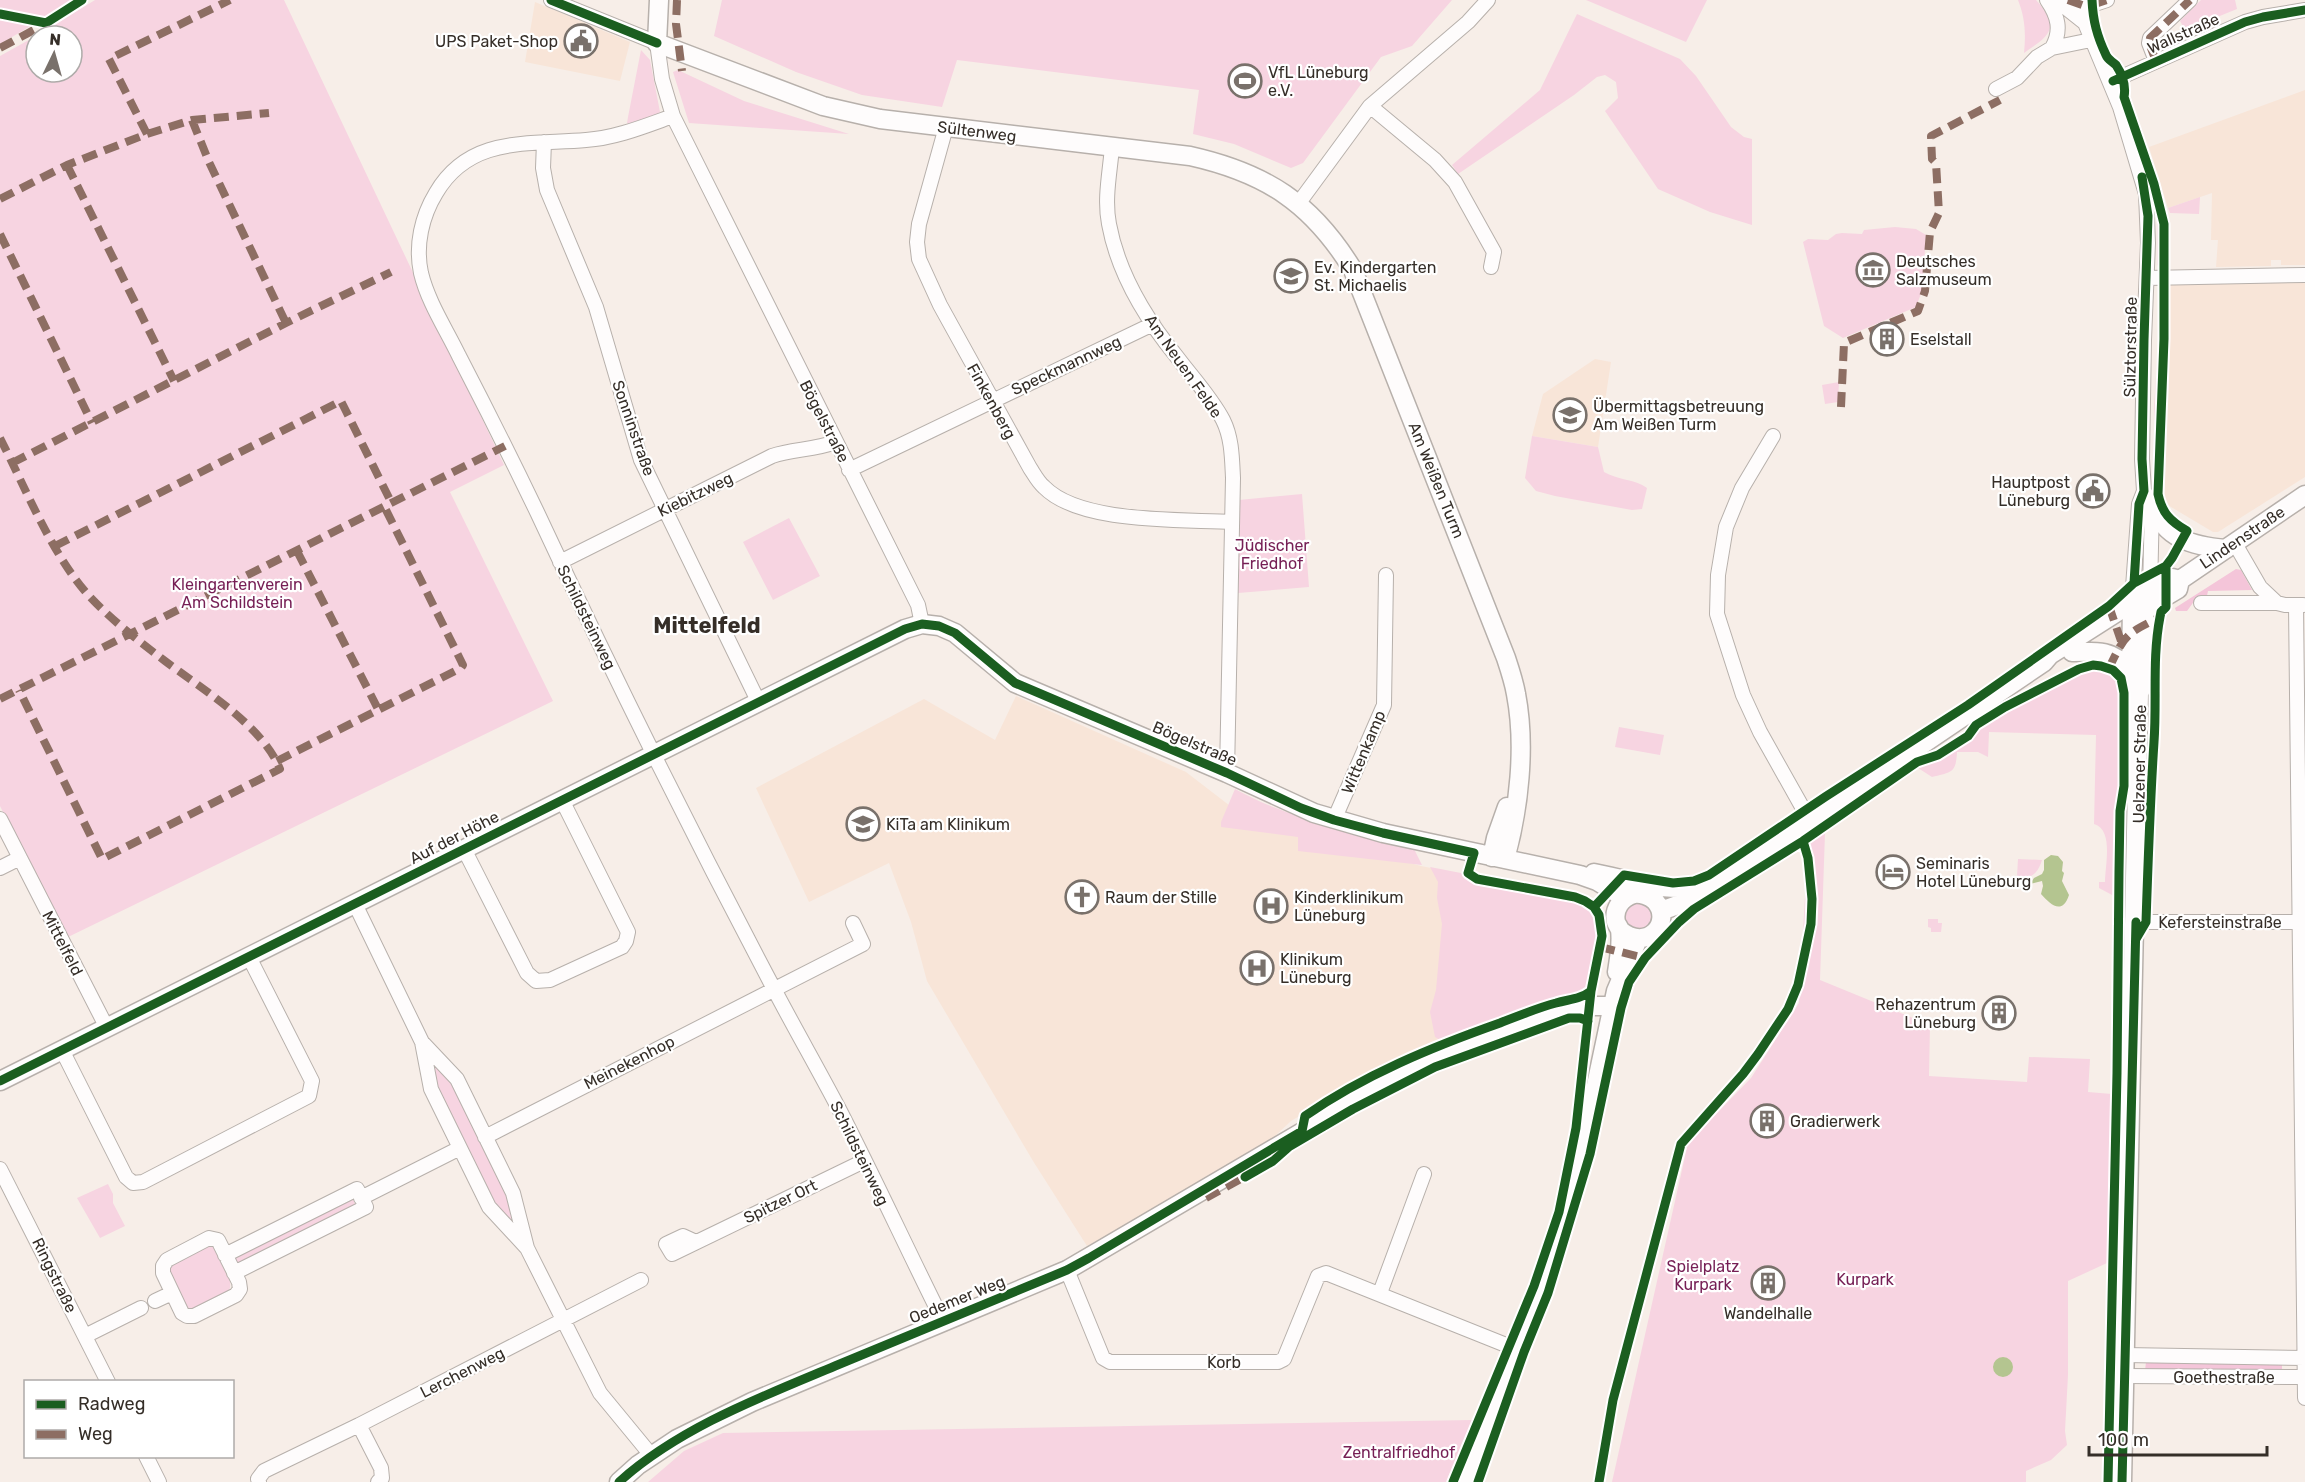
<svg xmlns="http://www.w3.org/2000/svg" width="2305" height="1482" font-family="Rubik,sans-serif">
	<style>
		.built { fill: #f8e5d8 }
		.green { fill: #f7d4e1 }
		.forest { fill: #f4c5d9 }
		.water { fill: #b4c590 }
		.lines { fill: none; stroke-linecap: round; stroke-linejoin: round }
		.street-casing { stroke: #b7b0ab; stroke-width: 16 }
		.secondary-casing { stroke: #b7b0ab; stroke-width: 21 }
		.street { stroke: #fefcfc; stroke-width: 14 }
		.secondary { stroke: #fefcfc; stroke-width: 18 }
		.quiet { stroke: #8d6e63; stroke-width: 8; stroke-dasharray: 15 8; stroke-linecap: butt }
		.cycleway-casing { stroke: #fff; stroke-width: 13 }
		.cycleway { stroke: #1b5e20; stroke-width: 9 }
		.labels { text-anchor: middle; stroke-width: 4.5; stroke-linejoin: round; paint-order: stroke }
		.street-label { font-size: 16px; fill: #352e28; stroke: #fff }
		.poi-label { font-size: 16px; fill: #352e28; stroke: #fff; text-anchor: start }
		.park-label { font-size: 16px; fill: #761f55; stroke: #fff }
		.district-label { font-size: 22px; font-weight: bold; fill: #352e28; stroke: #fff }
	</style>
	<rect width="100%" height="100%" fill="#f7eee8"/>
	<path class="built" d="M535 2 630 42 620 81 525 62Z
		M2305 90V265H2281V260H2271V266L2216 267 2218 240H2211L2212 193 2168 208 2149 147Z
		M2305 280V477L2218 532H2213L2166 504 2164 500 2170 283Z
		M1595 359 1611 362 1598 447 1532 436 1543 394Z
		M1016 696 1186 772 1238 812 1300 833 1421 866 1466 875 1476 881 1588 906 1594 915 1598 929 1591 961 1588 991 1577 996 1553 1001 1426 1046 1388 1064 1291 1121 1274 1137 1144 1215 1087 1246 1033 1161 927 981 911 922 889 863 809 902 756 788 924 699 995 740Z"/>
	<path class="green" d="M0 0H75L0 44Z
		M95 0H284L504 465 450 492 553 701 66 938 0 806V56L36 36V72H72V36H36Z
		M722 0H1452L1412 46 1381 57 1303 163 1291 168 1234 144 1193 134 1199 90 957 60 942 107 862 95 796 72 714 36Z
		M1586 0H1707L1686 42Z
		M2018 0H2036C2062 28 2049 36 2024 53 2026 33 2025 18 2018 0Z
		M2201 0H2235L2237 9 2185 30 2180 21Z
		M1577 14 1680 59 1696 76 1731 127 1744 137 1752 139V225L1710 212 1658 189 1605 111 1618 98 1616 82 1605 75 1597 77 1574 95 1458 174 1452 165 1540 90Z
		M641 50 650 60 660 112 656 116 631 125 627 123 628 117Z
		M678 70 744 101 849 134 689 123 673 72Z
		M2200 197 2199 214 2170 213 2168 208Z
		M2157 218 2161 223V261L2157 266Z
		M1895 227 1916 229 1926 235 1922 291 1916 307 1843 338 1824 326 1803 242 1808 239 1828 240 1836 234 1842 233 1862 234 1864 230Z
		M2158 288 2162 296 2156 469 2154 409 2158 343Z
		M1839 382 1838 402 1825 404 1822 385Z
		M1532 436 1598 447 1604 472C1617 480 1635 479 1647 488L1642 509 1632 510 1555 496 1536 491 1525 478Z
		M1302 494 1309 587 1238 593 1239 500Z
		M789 518 820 576 773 600 743 542Z
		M2092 669C2112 671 2120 683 2122 702L2117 893 2114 896 2099 888V882H2105C2105 865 2114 830 2094 824L2096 735 1989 732 1988 757 1978 752H1957C1956 773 1952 772 1932 777L1918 768 1971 737 1976 729 1985 723 2076 674Z
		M1619 727 1664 735 1660 755 1615 747Z
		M1235 789C1289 819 1351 832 1411 843L1422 865 1298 851V837L1221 827V822Z
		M1825 833 1820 980 1930 1025 1929 1076 2027 1082 2029 1057 2090 1059 2088 1092 2112 1094 2107 1263 2068 1281V1375L2065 1431 2067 1445 2051 1460 2026 1471V1482H1612L1688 1143 1751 1078 1799 1003 1808 845Z
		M2018 859 2042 860C2038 874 2029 881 2017 876Z
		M1430 867 1461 873 1477 882 1582 903C1606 919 1595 946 1590 968 1588 976 1588 985 1585 991L1440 1040 1435 1037 1430 1012 1436 990 1442 924 1437 898 1438 882Z
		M1625 916a13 13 0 1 1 26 0a13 13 0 1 1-26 0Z
		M1928 919H1938V923H1942L1941 932H1931V928L1928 927Z
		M428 1053 455 1083 510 1194 521 1237 493 1206 435 1088Z
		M108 1184 113 1194V1203L125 1226 100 1238 77 1198Z
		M351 1195 357 1208 236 1269 229 1255Z
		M210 1244C218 1248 220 1255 224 1263 241 1300 221 1298 192 1310 180 1305 169 1280 168 1266Z
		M1472 1420 1446 1482H648L684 1451 723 1433Z"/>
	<path class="forest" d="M2236 569 2241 570 2252 590 2208 591 2206 600H2195L2187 611H2176L2175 608Z
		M2146 1362 2282 1364V1372L2145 1371Z"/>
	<path class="water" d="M2051 855 2058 856 2063 862 2062 871 2064 873 2062 881 2069 895C2062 916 2050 904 2041 894L2043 886 2042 881 2030 884 2034 878 2042 874 2044 870V860Z
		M1993 1367a10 10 0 1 1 20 0a10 10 0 1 1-20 0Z"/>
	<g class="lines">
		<g class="street-casing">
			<path id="street" d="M551 0 657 43 662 79 673 116 918 605 922 624
				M2047 0C2058 16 2062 30 2052 48
				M2056 0 2085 23
				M2083 0 2085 23 2120 107 2146 194 2148 243 2144 340 2142 459 2144 491 2152 504 2150 591
				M2082 5H2092L2107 0
				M2156 61 2149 43 2150 38 2190 0
				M2110 82 2245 22 2263 17 2305 10
				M1996 89 2017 78 2037 57 2052 48 2091 40
				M1370 106 1435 160 1455 182 1494 252 1491 267
				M673 116C645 126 616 138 586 140 530 145 470 135 436 193 422 216 415 245 421 273 428 302 446 329 459 356 486 408 512 460 537 512 612 673 691 832 774 989 795 1029 818 1069 839 1109 875 1179 908 1251 943 1321
				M946 127 919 224 917 242 919 259 940 305 1030 468C1034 474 1038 482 1044 487 1080 524 1181 519 1232 522
				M544 142 543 168 547 190 596 307 641 460 759 703
				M1112 147C1110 172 1104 199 1109 224 1118 273 1146 319 1177 357 1192 377 1211 397 1223 420 1232 438 1232 458 1233 478L1227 773
				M1298 204 1370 106 1468 22 1488 0
				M2147 278 2305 275
				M1773 436 1742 488 1726 527 1718 575 1717 614 1743 695 1760 732 1810 821
				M849 470 1153 324
				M2234 542 2260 587 2277 603
				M560 562 772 456C793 449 815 450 835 442
				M2132 601 2139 504 2144 491
				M2201 603H2277L2285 605H2303
				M2296 605 2305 1398
				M0 819 107 1028
				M1334 820 1384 705 1386 575
				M464 849 527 973 536 981 550 980 622 947 626 941 628 932 562 800
				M0 868 20 858
				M355 904 422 1042 431 1089 489 1207 526 1247
				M2136 922H2305
				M422 1042 457 1079 513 1193 527 1248 600 1393 651 1455
				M62 1050 126 1177 133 1183 143 1182 309 1096 312 1081 249 957
				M485 1137 863 944 853 923
				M0 1169 108 1382
				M361 1198 460 1148
				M209 1238 218 1240 239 1282 240 1289 236 1295 194 1316H187L182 1313 163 1273V1266L167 1260Z
				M696 1242 683 1236 666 1244 672 1254 864 1161
				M225 1255 357 1189 366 1207 234 1273
				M1067 1270 1103 1358 1110 1362H1278L1284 1359 1318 1276 1326 1273 1516 1349
				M1380 1293 1424 1174
				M155 1301 172 1293
				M85 1336 141 1308
				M2125 1355 2305 1358
				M2125 1376 2305 1377
				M359 1425 381 1468 382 1478 378 1482
				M146 1456 159 1482
				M259 1482 258 1479 264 1471 359 1425 641 1280"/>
		</g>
		<g class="secondary-casing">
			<path id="secondary" d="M659 0 657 43 823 106 880 119 1190 156C1266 173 1312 203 1353 270L1506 658C1510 670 1514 682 1516 694 1526 746 1519 809 1505 859
				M2152 504C2164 539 2193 546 2226 549
				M2132 601 2131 679 2139 693
				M2141 611 2178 589 2180 580
				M2072 652C2096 651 2115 650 2130 671
				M1492 857 1496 838 1507 807
				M1594 873C1631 880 1672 896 1709 883
				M1661 911 1694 899 2044 662 2050 655 2166 581 2172 578 2180 580 2305 495
				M1617 972C1619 959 1622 943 1620 930 1619 927 1617 925 1616 922 1613 909 1622 897 1634 894 1641 893 1650 896 1655 901 1674 922 1647 953 1620 930
				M0 1081 905 629 922 624 939 626 955 633 1015 683 1227 773 1314 813 1383 833 1580 875 1597 881 1625 898
				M619 1482 638 1465 677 1439 752 1402 1067 1270 1389 1081 1436 1060 1563 1012 1589 1006H1612
				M1464 1482 1541 1288 1565 1215 1587 1128 1616 991 1638 939
				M2122 1482 2139 693 2146 680 2150 591"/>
		</g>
		<use href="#street" class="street"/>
		<use href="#secondary" class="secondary"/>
		<path class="quiet" d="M677 0 676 24 682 71
			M2068 0 2082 5
			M2092 5 2107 0
			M0 48 45 24
			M2156 61 2149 43 2150 38 2190 0
			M192 120 209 162 286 323
			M147 134 109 59 230 0
			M67 165 174 381
			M0 199 67 165 147 134 192 120 269 113
			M0 234 92 423
			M1841 407 1844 343 1918 311 1925 291 1930 232 1939 213 1936 163 1932 159 1931 136 2000 100
			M0 438C26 489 53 558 92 599 114 622 140 642 165 661 202 689 262 725 280 769L102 859 19 690
			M12 463 286 323 391 272
			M55 546 341 401 392 504
			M297 551 378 709
			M2109 606 2121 641
			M2109 668C2126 633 2125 635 2160 617
			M0 699 505 446
			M277 761 461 668 463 665 385 508
			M1600 947 1645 958 1648 954
			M1206 1198 1248 1175"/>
		<g class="cycleway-casing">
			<path id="cycleway" d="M551 0 657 43
				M0 14 46 23 82 0
				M2113 81 2245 22 2263 17 2305 10
				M2134 583 2139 504 2144 491 2142 459 2144 340 2148 216 2142 177
				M1594 907 1624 875 1673 883 1694 881 1709 875 1825 797 1968 705 2109 606 2134 583 2166 566 2172 558 2187 531C2170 521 2162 513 2158 494L2164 339V224L2154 184 2124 97C2126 86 2122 74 2116 65 2112 61 2108 60 2106 55 2097 36 2093 21 2092 0
				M2136 939 2146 922C2148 862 2150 802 2154 742 2157 700 2152 658 2160 617L2161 612 2166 607V566
				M0 1081 905 629 922 624 939 626 955 633 1015 683 1227 773 1301 808 1334 820 1383 833 1474 853 1468 873 1477 879 1575 897 1585 901 1594 907 1599 915 1602 936 1591 991 1576 1128 1559 1212 1534 1286 1453 1482
				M1245 1177 1273 1161 1290 1146 1353 1109 1435 1067 1569 1018H1580L1588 1021
				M619 1482C679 1428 761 1397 835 1366 912 1334 989 1302 1067 1270L1089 1258 1302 1131 1305 1116C1364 1075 1432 1047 1500 1023 1518 1016 1537 1008 1556 1003 1569 999 1579 1000 1591 991
				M1478 1482 1524 1352 1548 1293 1590 1154 1621 1008 1629 982 1645 958 1679 922 1694 909 1803 841 1917 762 1938 755 1968 736 1976 725 2005 707 2079 669 2093 665 2101 666 2113 670 2121 678 2124 693V786L2120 811 2119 871 2117 1073 2108 1482
				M1599 1482 1613 1400 1681 1144 1743 1074 1758 1054 1788 1009 1798 985 1811 924 1812 899 1808 858 1803 841
				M2122 1482 2136 922"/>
		</g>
		<use href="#cycleway" class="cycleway"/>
	</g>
	<defs>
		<g id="civic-ring" transform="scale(1.725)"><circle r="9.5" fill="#fff" stroke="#79716b" stroke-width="1.5"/><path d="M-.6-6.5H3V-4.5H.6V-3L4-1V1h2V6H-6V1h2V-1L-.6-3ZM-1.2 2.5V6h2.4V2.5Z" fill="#79716b"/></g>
		<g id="stadium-ring" transform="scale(1.725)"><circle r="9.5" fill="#fff" stroke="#79716b" stroke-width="1.5"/><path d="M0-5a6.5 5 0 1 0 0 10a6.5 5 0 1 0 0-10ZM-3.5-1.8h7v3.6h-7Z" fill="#79716b"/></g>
		<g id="museum-ring" transform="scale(1.725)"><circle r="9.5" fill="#fff" stroke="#79716b" stroke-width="1.5"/><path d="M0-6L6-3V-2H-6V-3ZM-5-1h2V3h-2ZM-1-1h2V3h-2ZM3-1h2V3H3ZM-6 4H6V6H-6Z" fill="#79716b"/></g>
		<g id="school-ring" transform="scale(1.725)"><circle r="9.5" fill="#fff" stroke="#79716b" stroke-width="1.5"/><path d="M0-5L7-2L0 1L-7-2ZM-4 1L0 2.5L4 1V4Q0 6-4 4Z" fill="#79716b"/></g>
		<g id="building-ring" transform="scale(1.725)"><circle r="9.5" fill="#fff" stroke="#79716b" stroke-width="1.5"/><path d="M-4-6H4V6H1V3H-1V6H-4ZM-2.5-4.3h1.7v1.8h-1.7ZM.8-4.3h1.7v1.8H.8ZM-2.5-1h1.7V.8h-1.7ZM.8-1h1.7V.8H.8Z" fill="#79716b"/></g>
		<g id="hotel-ring" transform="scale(1.725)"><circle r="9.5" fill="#fff" stroke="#79716b" stroke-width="1.5"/><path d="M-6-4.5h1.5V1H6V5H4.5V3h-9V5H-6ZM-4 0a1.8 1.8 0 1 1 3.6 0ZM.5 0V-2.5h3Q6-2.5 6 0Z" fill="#79716b"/></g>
		<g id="church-ring" transform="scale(1.725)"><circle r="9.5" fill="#fff" stroke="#79716b" stroke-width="1.5"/><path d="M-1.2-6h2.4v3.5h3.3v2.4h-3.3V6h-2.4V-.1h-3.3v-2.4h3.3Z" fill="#79716b"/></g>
		<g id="hospital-ring" transform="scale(1.725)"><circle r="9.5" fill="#fff" stroke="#79716b" stroke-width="1.5"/><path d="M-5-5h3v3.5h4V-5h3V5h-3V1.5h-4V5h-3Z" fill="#79716b"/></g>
	</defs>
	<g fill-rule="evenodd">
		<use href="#civic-ring" x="581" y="41"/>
		<use href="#stadium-ring" x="1245" y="81"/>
		<use href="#museum-ring" x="1873" y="270"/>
		<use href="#school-ring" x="1291" y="276"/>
		<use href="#building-ring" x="1887" y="339"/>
		<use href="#school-ring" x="1570" y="415"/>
		<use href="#civic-ring" x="2093" y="491"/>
		<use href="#school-ring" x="863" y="824"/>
		<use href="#hotel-ring" x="1893" y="872"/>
		<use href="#church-ring" x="1082" y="897"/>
		<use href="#hospital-ring" x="1271" y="906"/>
		<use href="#hospital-ring" x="1257" y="968"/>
		<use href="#building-ring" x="1999" y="1013"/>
		<use href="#building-ring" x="1767" y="1121"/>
		<use href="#building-ring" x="1768" y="1283"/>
	</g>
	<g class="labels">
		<g class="street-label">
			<text transform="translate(2183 33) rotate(-24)" y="6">Wallstraße</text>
			<text transform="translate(977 131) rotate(7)" y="6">Sültenweg</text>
			<text transform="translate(2130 347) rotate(-89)" y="6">Sülztorstraße</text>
			<text transform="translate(1066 365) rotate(-25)" y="6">Speckmannweg</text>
			<text transform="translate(1184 366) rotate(55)" y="6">Am Neuen Felde</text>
			<text transform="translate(992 401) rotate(61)" y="6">Finkenberg</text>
			<text transform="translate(825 421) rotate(63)" y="6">Bögelstraße</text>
			<text transform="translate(634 428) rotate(71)" y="6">Sonninstraße</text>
			<text transform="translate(1437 480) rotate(68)" y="6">Am Weißen Turm</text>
			<text transform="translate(695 494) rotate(-26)" y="6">Kiebitzweg</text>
			<text transform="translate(2242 537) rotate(-34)" y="6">Lindenstraße</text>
			<text transform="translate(587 617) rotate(64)" y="6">Schildsteinweg</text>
			<text transform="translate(1195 743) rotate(23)" y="6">Bögelstraße</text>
			<text transform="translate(1363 752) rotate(-67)" y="6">Wittenkamp</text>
			<text transform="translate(2139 764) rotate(-89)" y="6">Uelzener Straße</text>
			<text transform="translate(454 837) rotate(-27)" y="6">Auf der Höhe</text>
			<text x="2220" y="928">Kefersteinstraße</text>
			<text transform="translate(63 943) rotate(63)" y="6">Mittelfeld</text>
			<text transform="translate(629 1062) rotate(-27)" y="6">Meinekenhop</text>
			<text transform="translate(860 1153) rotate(64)" y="6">Schildsteinweg</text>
			<text transform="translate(780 1201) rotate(-26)" y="6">Spitzer Ort</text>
			<text transform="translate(55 1275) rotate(64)" y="6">Ringstraße</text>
			<text transform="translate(957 1299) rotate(-22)" y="6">Oedemer Weg</text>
			<text x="1224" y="1368">Korb</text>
			<text transform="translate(462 1372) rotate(-27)" y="6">Lerchenweg</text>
			<text x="2224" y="1383">Goethestraße</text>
		</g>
		<g class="poi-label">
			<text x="558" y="47" text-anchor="end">UPS Paket-Shop</text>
			<text x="1268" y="78">VfL Lüneburg<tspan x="1268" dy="18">e.V.</tspan></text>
			<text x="1896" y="267">Deutsches<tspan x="1896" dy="18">Salzmuseum</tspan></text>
			<text x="1314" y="273">Ev. Kindergarten<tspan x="1314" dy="18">St. Michaelis</tspan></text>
			<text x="1910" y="345">Eselstall</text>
			<text x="1593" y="412">Übermittagsbetreuung<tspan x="1593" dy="18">Am Weißen Turm</tspan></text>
			<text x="2070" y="488" text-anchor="end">Hauptpost<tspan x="2070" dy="18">Lüneburg</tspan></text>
			<text x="886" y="830">KiTa am Klinikum</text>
			<text x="1916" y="869">Seminaris<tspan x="1916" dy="18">Hotel Lüneburg</tspan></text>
			<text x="1105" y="903">Raum der Stille</text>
			<text x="1294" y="903">Kinderklinikum<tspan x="1294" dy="18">Lüneburg</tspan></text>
			<text x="1280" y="965">Klinikum<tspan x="1280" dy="18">Lüneburg</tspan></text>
			<text x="1976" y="1010" text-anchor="end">Rehazentrum<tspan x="1976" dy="18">Lüneburg</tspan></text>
			<text x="1790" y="1127">Gradierwerk</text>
			<text x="1768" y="1319" text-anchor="middle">Wandelhalle</text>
		</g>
		<g class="park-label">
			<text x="1272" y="551">Jüdischer<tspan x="1272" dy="18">Friedhof</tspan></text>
			<text x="237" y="590">Kleingartenverein<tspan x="237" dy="18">Am Schildstein</tspan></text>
			<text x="1703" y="1272">Spielplatz<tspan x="1703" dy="18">Kurpark</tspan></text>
			<text x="1865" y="1285">Kurpark</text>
			<text x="1399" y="1458">Zentralfriedhof</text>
		</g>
		<g class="district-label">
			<text x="707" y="633">Mittelfeld</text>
		</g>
	</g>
	<rect x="24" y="1380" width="210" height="78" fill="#ffffff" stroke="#aeaba9" stroke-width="1.5"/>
	<rect x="36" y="1400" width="30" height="9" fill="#1b5e20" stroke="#aeaba9" stroke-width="1.5"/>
	<text x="78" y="1410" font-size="18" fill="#352e28">Radweg</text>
	<rect x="36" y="1430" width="30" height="9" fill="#8d6e63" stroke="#aeaba9" stroke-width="1.5"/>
	<text x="78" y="1440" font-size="18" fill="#352e28">Weg</text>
	<g transform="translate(54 54) rotate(5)"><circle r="28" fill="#ffffff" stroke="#aeaba9" stroke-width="1.5"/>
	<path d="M0-4.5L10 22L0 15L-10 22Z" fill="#79716b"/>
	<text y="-9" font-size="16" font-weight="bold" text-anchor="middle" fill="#352e28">N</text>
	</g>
	<path d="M2089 1446v9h178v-9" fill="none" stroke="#352e28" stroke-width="3"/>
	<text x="2098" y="1446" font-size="18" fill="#352e28" stroke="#ffffff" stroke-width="4.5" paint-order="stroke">100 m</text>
</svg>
